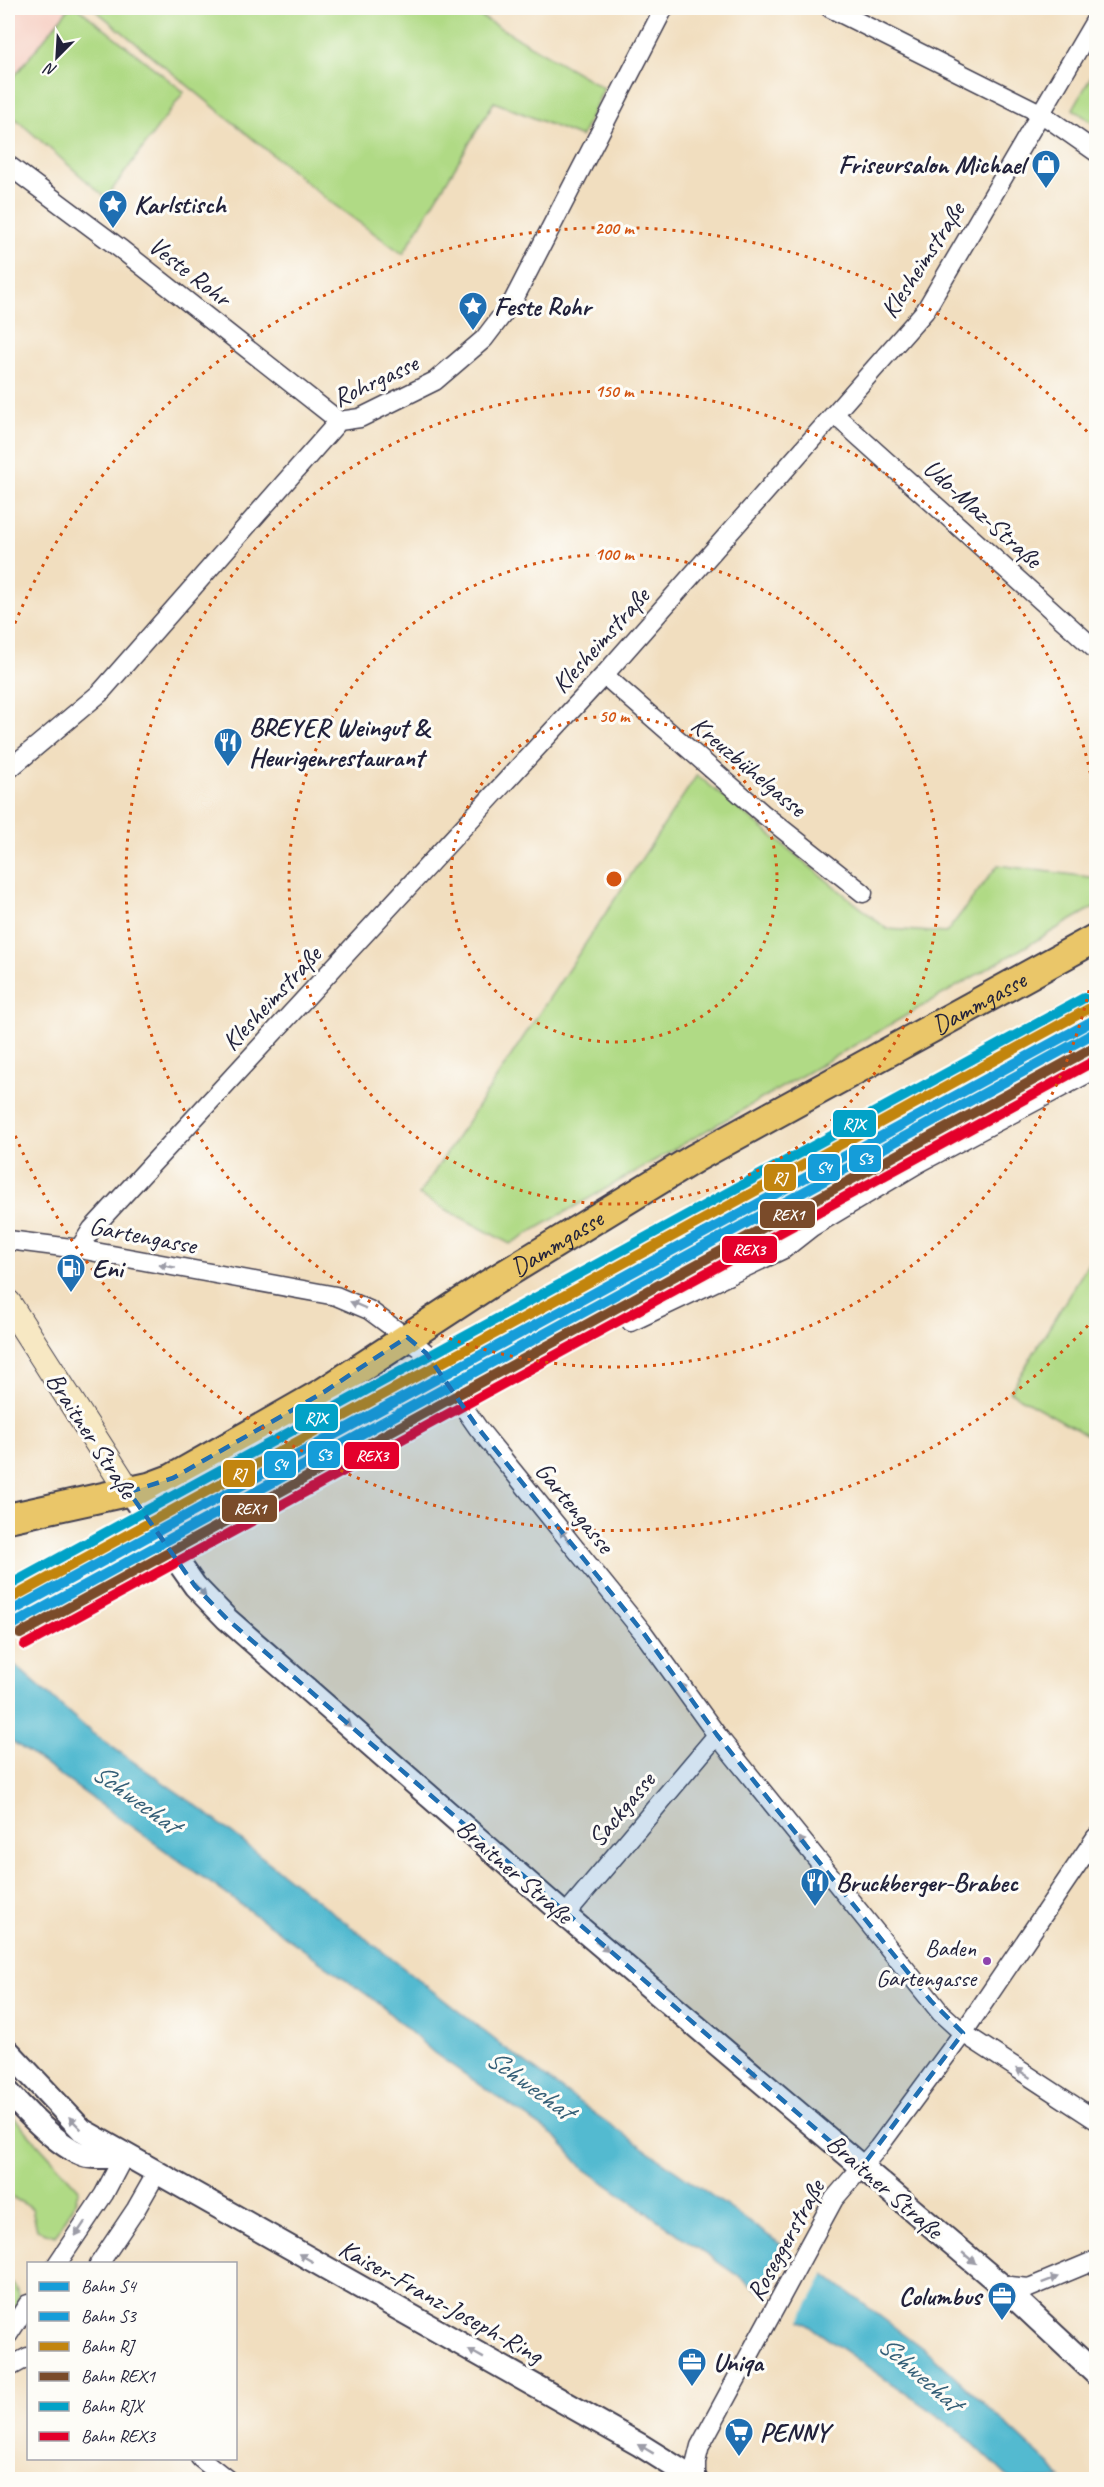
<svg xmlns="http://www.w3.org/2000/svg" width="1104" height="2487" font-family="Caveat,sans-serif">
	<style>
		.built { fill: #f7d1c6 }
		.green { fill: #b0da85; stroke: #697e60; stroke-width: 1.5 }
		.water { fill: #52bad0; stroke: #3a6e86; stroke-width: 1.5 }
		.pier { fill: #f1debf }
		.lines { fill: none; stroke-linecap: round; stroke-linejoin: round }
		.minor-casing { stroke: #413e4f; stroke-width: 21 }
		.tertiary-casing { stroke: #413e4f; stroke-width: 26 }
		.secondary-casing { stroke: #413e4f; stroke-width: 28 }
		.primary-casing { stroke: #413e4f; stroke-width: 32 }
		.minor { stroke: #fff; stroke-width: 18 }
		.tertiary { stroke: #fff; stroke-width: 22 }
		.secondary { stroke: #f7e8c3; stroke-width: 26 }
		.primary { stroke: #eac669; stroke-width: 28 }
		.rail-1-casing { stroke: #fdfcf7; stroke-width: 15 }
		.rail-2-casing { stroke: #fdfcf7; stroke-width: 15 }
		.rail-3-casing { stroke: #fdfcf7; stroke-width: 15 }
		.rail-4-casing { stroke: #fdfcf7; stroke-width: 15 }
		.rail-5-casing { stroke: #fdfcf7; stroke-width: 15 }
		.rail-6-casing { stroke: #fdfcf7; stroke-width: 15 }
		.rail-1 { stroke: #159dd9; stroke-width: 10 }
		.rail-2 { stroke: #159dd9; stroke-width: 10 }
		.rail-3 { stroke: #c2850f; stroke-width: 10 }
		.rail-4 { stroke: #7a4b2a; stroke-width: 10 }
		.rail-5 { stroke: #02a2c7; stroke-width: 10 }
		.rail-6 { stroke: #e4002b; stroke-width: 10 }
		.oneway { fill: #9c9ca7 }
		.marked { fill: #1f6fb2; fill-opacity: 0.2; stroke: #1f6fb2; stroke-width: 4.5; stroke-dasharray: 12 8; stroke-linejoin: round }
		.ring { fill: none; stroke: #d45411; stroke-width: 3; stroke-dasharray: 3 6 }
		.bus-dot { fill: #8e44ad; stroke: #fdfcf7; stroke-width: 2 }
		.labels { text-anchor: middle; stroke-width: 6; stroke-linejoin: round; paint-order: stroke }
		.bus-label { font-size: 24px; fill: #22223b; stroke: #fdfcf7; text-anchor: end }
		.poi-label { font-size: 26px; font-weight: bold; fill: #22223b; stroke: #fdfcf7; text-anchor: start }
		.street-label { font-size: 26px; fill: #22223b; stroke: #fdfcf7 }
		.water-label { font-size: 27px; font-style: italic; fill: #355f77; stroke: #fdfcf7 }
		.centre { fill: #d45411; stroke: #fdfcf7; stroke-width: 3 }
		.ring-label { font-size: 18px; text-anchor: middle; font-weight: bold; fill: #d45411; stroke: #fdfcf7; stroke-width: 6; stroke-linejoin: round; paint-order: stroke }
		.line-badge { stroke: #fdfcf7; stroke-width: 2 }
		.badge-label { font-size: 16px; text-anchor: middle; font-weight: bold; fill: #fff }
	</style>
	<rect width="100%" height="100%" fill="#fdfcf7"/>
	<filter id="ink" filterUnits="userSpaceOnUse"><feTurbulence type="fractalNoise" baseFrequency=".0167" numOctaves="2"/><feDisplacementMap in="SourceGraphic" scale="12" xChannelSelector="R" yChannelSelector="G"/><feConvolveMatrix kernelMatrix="1 2 1 2 8 2 1 2 1" color-interpolation-filters="sRGB"/></filter>
	<filter id="wash" filterUnits="userSpaceOnUse"><feTurbulence type="fractalNoise" baseFrequency=".008" numOctaves="4" result="noise"/><feDisplacementMap in="SourceGraphic" scale="24" xChannelSelector="R" yChannelSelector="G"/><feGaussianBlur stdDeviation="1.35" result="paint"/><feColorMatrix in="noise" values="0 0 0 0 0 0 0 0 0 0 0 0 0 0 0 0 0 1.4 0 .05"/><feComposite in="paint" operator="in"/></filter>
	<g filter="url(#wash)">
		<rect width="100%" height="100%" fill="#f1debf"/>
		<path class="built" d="M8 8H69L8 84Z"/>
		<path class="green" d="M69 8H78L184 92 106 198 8 112V84Z
			M93 8H466L604 88 581 137 494 102 403 254 329 201Z
			M1096 68V125L1073 109Z
			M697 775 887 929 946 933 998 865 1096 878V906L510 1244 419 1195Z
			M1096 1251V1430L1092 1438 1010 1392Z
			M8 2111 79 2189 73 2207 55 2236 37 2230 32 2208 8 2195Z
			M8 2281C27 2293 17 2303 8 2318Z"/>
		<path class="water" d="M8 1659 92 1733 197 1806 504 2047 598 2116 829 2278 933 2356 1051 2466 1061 2479H1010L961 2432 582 2167 556 2137 434 2053 377 2002 8 1738Z"/>
		<path class="pier" d="M791 2248 826 2272 799 2322 764 2297Z"/>
	</g>
	<g filter="url(#ink)">
		<g class="lines">
			<g class="minor-casing">
				<path id="minor" d="M830 8 1042 114 1096 152
					M8 165 122 250 339 421
					M835 415 1096 650
					M604 675 762 813 863 893
					M8 770 100 693 339 421 360 418 435 381 484 339 513 301 664 8
					M8 1240 79 1249 336 1296 369 1310 419 1347 426 1353 478 1428 642 1631 717 1735 941 2013 963 2033 1096 2120
					M79 1249 92 1229 604 675 925 311 1096 19
					M631 1322 784 1249 812 1227 919 1163 1096 1069
					M565 1915 717 1735
					M57 2264 104 2194 124 2156
					M99 2264 136 2209 156 2174
					M1001 2285 1029 2288 1096 2260
					M8 2335 28 2304
					M8 2368 28 2357
					M200 2458 228 2480
					M696 2480V2462L700 2446 834 2199 878 2148 963 2033 1096 1837"/>
			</g>
			<g class="tertiary-casing">
				<path id="tertiary" d="M129 1492 195 1586 227 1619 565 1915 1001 2285 1096 2374
					M8 2051 82 2130 640 2445 696 2480
					M8 2092C25 2111 61 2150 87 2156 98 2158 112 2157 124 2156"/>
			</g>
			<g class="secondary-casing">
				<path id="secondary" d="M8 1303 129 1492"/>
			</g>
			<g class="primary-casing">
				<g id="primary">
					<path id="s1" d="M8 1518 149 1487 173 1478 324 1392 489 1284 695 1158 1096 938"/>
				</g>
			</g>
			<use href="#minor" class="minor"/>
			<use href="#tertiary" class="tertiary"/>
			<use href="#secondary" class="secondary"/>
			<use href="#primary" class="primary"/>
			<g class="rail-1-casing">
				<path id="rail-1" d="M8 1613 1096 1019"/>
			</g>
			<g class="rail-2-casing">
				<path id="rail-2" d="M14 1624 1096 1032"/>
			</g>
			<g class="rail-3-casing">
				<path id="rail-3" d="M8 1600 1090 1008"/>
			</g>
			<g class="rail-4-casing">
				<path id="rail-4" d="M20 1634 1096 1046"/>
			</g>
			<g class="rail-5-casing">
				<path id="rail-5" d="M8 1586 1084 998"/>
			</g>
			<g class="rail-6-casing">
				<path id="rail-6" d="M25 1645 1096 1060"/>
			</g>
			<use href="#rail-1" class="rail-1"/>
			<use href="#rail-2" class="rail-2"/>
			<use href="#rail-3" class="rail-3"/>
			<use href="#rail-4" class="rail-4"/>
			<use href="#rail-5" class="rail-5"/>
			<use href="#rail-6" class="rail-6"/>
		</g>
		<defs><path id="oneway-solid" d="M-6-.8H1V-3.2L6.5 0L1 3.2V.8H-6Z" transform="scale(1.5)"/></defs>
		<g class="oneway">
			<use href="#oneway-solid" transform="translate(167 1266) rotate(-169)"/>
			<use href="#oneway-solid" transform="translate(358 1305) rotate(-157)"/>
			<use href="#oneway-solid" transform="translate(565 1536) rotate(-129)"/>
			<use href="#oneway-solid" transform="translate(200 1590) rotate(48)"/>
			<use href="#oneway-solid" transform="translate(685 1690) rotate(-126)"/>
			<use href="#oneway-solid" transform="translate(344 1721) rotate(41)"/>
			<use href="#oneway-solid" transform="translate(804 1844) rotate(-129)"/>
			<use href="#oneway-solid" transform="translate(602 1946) rotate(40)"/>
			<use href="#oneway-solid" transform="translate(751 2072) rotate(40)"/>
			<use href="#oneway-solid" transform="translate(1023 2073) rotate(-147)"/>
			<use href="#oneway-solid" transform="translate(75 2123) rotate(-135)"/>
			<use href="#oneway-solid" transform="translate(80 2229) rotate(124)"/>
			<use href="#oneway-solid" transform="translate(306 2258) rotate(-151)"/>
			<use href="#oneway-solid" transform="translate(969 2258) rotate(40)"/>
			<use href="#oneway-solid" transform="translate(1050 2280) rotate(-21)"/>
			<use href="#oneway-solid" transform="translate(476 2354) rotate(-151)"/>
			<use href="#oneway-solid" transform="translate(646 2449) rotate(-149)"/>
		</g>
	</g>
	<path class="marked" d="M407 1337 426 1353 478 1428 642 1631 717 1735 931 2001 963 2033 861 2168 227 1619 195 1586 129 1492 173 1478 324 1392Z"/>
	<g class="ring">
		<circle cx="614" cy="879" r="163"/>
		<circle cx="614" cy="879" r="325"/>
		<path d="M1096 955A488 488 0 1 1 1096 803"/>
		<path d="M1094 1319A651 651 0 0 1 8 1118M8 640A651 651 0 0 1 1094 439"/>
	</g>
	<defs>
		<g id="shop-pin" transform="scale(1.5)"><path d="M0 17L-7.5 6A9.5 9.5 0 1 1 7.5 6Z" fill="#1f6fb2" stroke="#fdfcf7"/><path d="M-5-2.5h2.3a2.7 3.5 0 0 1 5.4 0H5L5.5 6h-11ZM-1.5-2.5h3a1.5 2.3 0 0 0-3 0Z" fill="#fff"/></g>
		<g id="sight-pin" transform="scale(1.5)"><path d="M0 17L-7.5 6A9.5 9.5 0 1 1 7.5 6Z" fill="#1f6fb2" stroke="#fdfcf7"/><path d="M0-6L1.8-2.2L6-1.7L2.9 1.2L3.7 5.4L0 3.3L-3.7 5.4L-2.9 1.2L-6-1.7L-1.8-2.2Z" fill="#fff"/></g>
		<g id="restaurant-pin" transform="scale(1.5)"><path d="M0 17L-7.5 6A9.5 9.5 0 1 1 7.5 6Z" fill="#1f6fb2" stroke="#fdfcf7"/><path d="M-5-6h1v4h1v-4h1v4h1v-4h1v5L-1.5 .5V6h-2V.5L-5-1ZM5-6V6H3V1.5H1.5Q1.5-4 5-6Z" fill="#fff"/></g>
		<g id="fuel-pin" transform="scale(1.5)"><path d="M0 17L-7.5 6A9.5 9.5 0 1 1 7.5 6Z" fill="#1f6fb2" stroke="#fdfcf7"/><path d="M-5.5-6h7V0h2V4h1.3V-2.5L3-4.5l.8-.8L6-3V5H2.5V1h-1V6h-7ZM-4.2-4.7v3.2H.2V-4.7Z" fill="#fff"/></g>
		<g id="office-pin" transform="scale(1.5)"><path d="M0 17L-7.5 6A9.5 9.5 0 1 1 7.5 6Z" fill="#1f6fb2" stroke="#fdfcf7"/><path d="M-6-3h4V-5.5h4V-3h4V5H-6ZM-1-4.5V-3h2v-1.5ZM-6 0V1H6V0Z" fill="#fff"/></g>
		<g id="supermarket-pin" transform="scale(1.5)"><path d="M0 17L-7.5 6A9.5 9.5 0 1 1 7.5 6Z" fill="#1f6fb2" stroke="#fdfcf7"/><path d="M-6-5.5h2.5l.6 2H6L4.5 2H-2.5L-4.4-4H-6ZM-1.5 3.2a1.3 1.3 0 1 0 .1 0ZM3 3.2a1.3 1.3 0 1 0 .1 0Z" fill="#fff"/></g>
	</defs>
	<g fill-rule="evenodd">
		<use href="#shop-pin" x="1046" y="164"/>
		<use href="#sight-pin" x="113" y="204"/>
		<use href="#sight-pin" x="473" y="306"/>
		<use href="#restaurant-pin" x="228" y="742"/>
		<use href="#fuel-pin" x="71" y="1268"/>
		<use href="#restaurant-pin" x="815" y="1882"/>
		<use href="#office-pin" x="1002" y="2296"/>
		<use href="#office-pin" x="692" y="2362"/>
		<use href="#supermarket-pin" x="739" y="2432"/>
	</g>
	<circle class="bus-dot" cx="987" cy="1961" r="5"/>
	<g class="labels">
		<g class="bus-label">
			<text x="976" y="1956">Baden<tspan x="976" dy="30">Gartengasse</tspan></text>
		</g>
		<g class="poi-label">
			<text x="1025" y="173" text-anchor="end">Friseursalon Michael</text>
			<text x="134" y="213">Karlstisch</text>
			<text x="494" y="315">Feste Rohr</text>
			<text x="249" y="736">BREYER Weingut &amp;<tspan x="249" dy="30">Heurigenrestaurant</tspan></text>
			<text x="92" y="1277">Eni</text>
			<text x="836" y="1891">Bruckberger-Brabec</text>
			<text x="981" y="2305" text-anchor="end">Columbus</text>
			<text x="713" y="2371">Uniqa</text>
			<text x="760" y="2441">PENNY</text>
		</g>
		<g class="street-label">
			<text transform="translate(922 260) rotate(-57)" y="9">Klesheimstraße</text>
			<text transform="translate(190 271) rotate(38)" y="9">Veste Rohr</text>
			<text transform="translate(375 380) rotate(-25)" y="9">Rohrgasse</text>
			<text transform="translate(983 513) rotate(42)" y="9">Udo-Maz-Straße</text>
			<text transform="translate(600 640) rotate(-48)" y="9">Klesheimstraße</text>
			<text transform="translate(749 766) rotate(40)" y="9">Kreuzbühelgasse</text>
			<text transform="translate(271 998) rotate(-47)" y="9">Klesheimstraße</text>
			<text dy="9" stroke="none"><textPath href="#s1" startOffset="1106">Dammgasse</textPath></text>
			<text transform="translate(143 1235) rotate(11)" y="9">Gartengasse</text>
			<text dy="9" stroke="none"><textPath href="#s1" startOffset="620">Dammgasse</textPath></text>
			<text transform="translate(92 1435) rotate(57)" y="9">Braitner Straße</text>
			<text transform="translate(575 1507) rotate(51)" y="9">Gartengasse</text>
			<text transform="translate(621 1809) rotate(-50)" y="9">Sackgasse</text>
			<text transform="translate(515 1871) rotate(41)" y="9">Braitner Straße</text>
			<text transform="translate(885 2186) rotate(41)" y="9">Braitner Straße</text>
			<text transform="translate(785 2240) rotate(-61)" y="9">Roseggerstraße</text>
			<text transform="translate(441 2301) rotate(29)" y="9">Kaiser-Franz-Joseph-Ring</text>
		</g>
		<g class="water-label">
			<text transform="translate(136 1798) rotate(36)" y="9">Schwechat</text>
			<text transform="translate(530 2084) rotate(36)" y="9">Schwechat</text>
			<text transform="translate(920 2373) rotate(41)" y="9">Schwechat</text>
		</g>
	</g>
	<circle cx="614" cy="879" r="9" class="centre"/>
	<g class="ring-label">
		<text x="614" y="234">200 m</text>
		<text x="614" y="397">150 m</text>
		<text x="614" y="560">100 m</text>
		<text x="614" y="722">50 m</text>
	</g>
	<g class="line-badge">
		<rect x="832" y="1109" width="45" height="29" rx="6" fill="#02a2c7"/>
		<rect x="848" y="1144" width="34" height="29" rx="6" fill="#159dd9"/>
		<rect x="807" y="1153" width="34" height="29" rx="6" fill="#159dd9"/>
		<rect x="763" y="1163" width="34" height="29" rx="6" fill="#c2850f"/>
		<rect x="759" y="1200" width="57" height="29" rx="6" fill="#7a4b2a"/>
		<rect x="721" y="1235" width="57" height="29" rx="6" fill="#e4002b"/>
		<rect x="294" y="1403" width="45" height="29" rx="6" fill="#02a2c7"/>
		<rect x="307" y="1440" width="34" height="29" rx="6" fill="#159dd9"/>
		<rect x="343" y="1441" width="57" height="29" rx="6" fill="#e4002b"/>
		<rect x="263" y="1450" width="34" height="29" rx="6" fill="#159dd9"/>
		<rect x="222" y="1459" width="34" height="29" rx="6" fill="#c2850f"/>
		<rect x="221" y="1494" width="57" height="29" rx="6" fill="#7a4b2a"/>
	</g>
	<g class="badge-label">
		<text x="854" y="1129">RJX</text>
		<text x="865" y="1164">S3</text>
		<text x="824" y="1173">S4</text>
		<text x="780" y="1183">RJ</text>
		<text x="788" y="1220">REX1</text>
		<text x="749" y="1255">REX3</text>
		<text x="316" y="1423">RJX</text>
		<text x="324" y="1460">S3</text>
		<text x="372" y="1461">REX3</text>
		<text x="280" y="1470">S4</text>
		<text x="239" y="1479">RJ</text>
		<text x="250" y="1514">REX1</text>
	</g>
	<rect width="1104" height="2487" fill="none" stroke="#fdfcf7" stroke-width="30"/>
	<rect x="27" y="2262" width="210" height="198" fill="#fdfcf7" stroke="#a5a5ac" stroke-width="1.5"/>
	<rect x="39" y="2282" width="30" height="9" fill="#159dd9" stroke="#a5a5ac" stroke-width="1.5"/>
	<text x="81" y="2292" font-size="18" fill="#22223b">Bahn S4</text>
	<rect x="39" y="2312" width="30" height="9" fill="#159dd9" stroke="#a5a5ac" stroke-width="1.5"/>
	<text x="81" y="2322" font-size="18" fill="#22223b">Bahn S3</text>
	<rect x="39" y="2342" width="30" height="9" fill="#c2850f" stroke="#a5a5ac" stroke-width="1.5"/>
	<text x="81" y="2352" font-size="18" fill="#22223b">Bahn RJ</text>
	<rect x="39" y="2372" width="30" height="9" fill="#7a4b2a" stroke="#a5a5ac" stroke-width="1.5"/>
	<text x="81" y="2382" font-size="18" fill="#22223b">Bahn REX1</text>
	<rect x="39" y="2402" width="30" height="9" fill="#02a2c7" stroke="#a5a5ac" stroke-width="1.5"/>
	<text x="81" y="2412" font-size="18" fill="#22223b">Bahn RJX</text>
	<rect x="39" y="2432" width="30" height="9" fill="#e4002b" stroke="#a5a5ac" stroke-width="1.5"/>
	<text x="81" y="2442" font-size="18" fill="#22223b">Bahn REX3</text>
	<g transform="translate(57 57) rotate(204)" stroke="#fdfcf7" stroke-width="4.5" paint-order="stroke">
	<path d="M0-4.5L10 22L0 15L-10 22Z" fill="#22223b"/>
	<text y="-9" font-size="16" font-weight="bold" text-anchor="middle" fill="#22223b">N</text>
	</g>
</svg>
